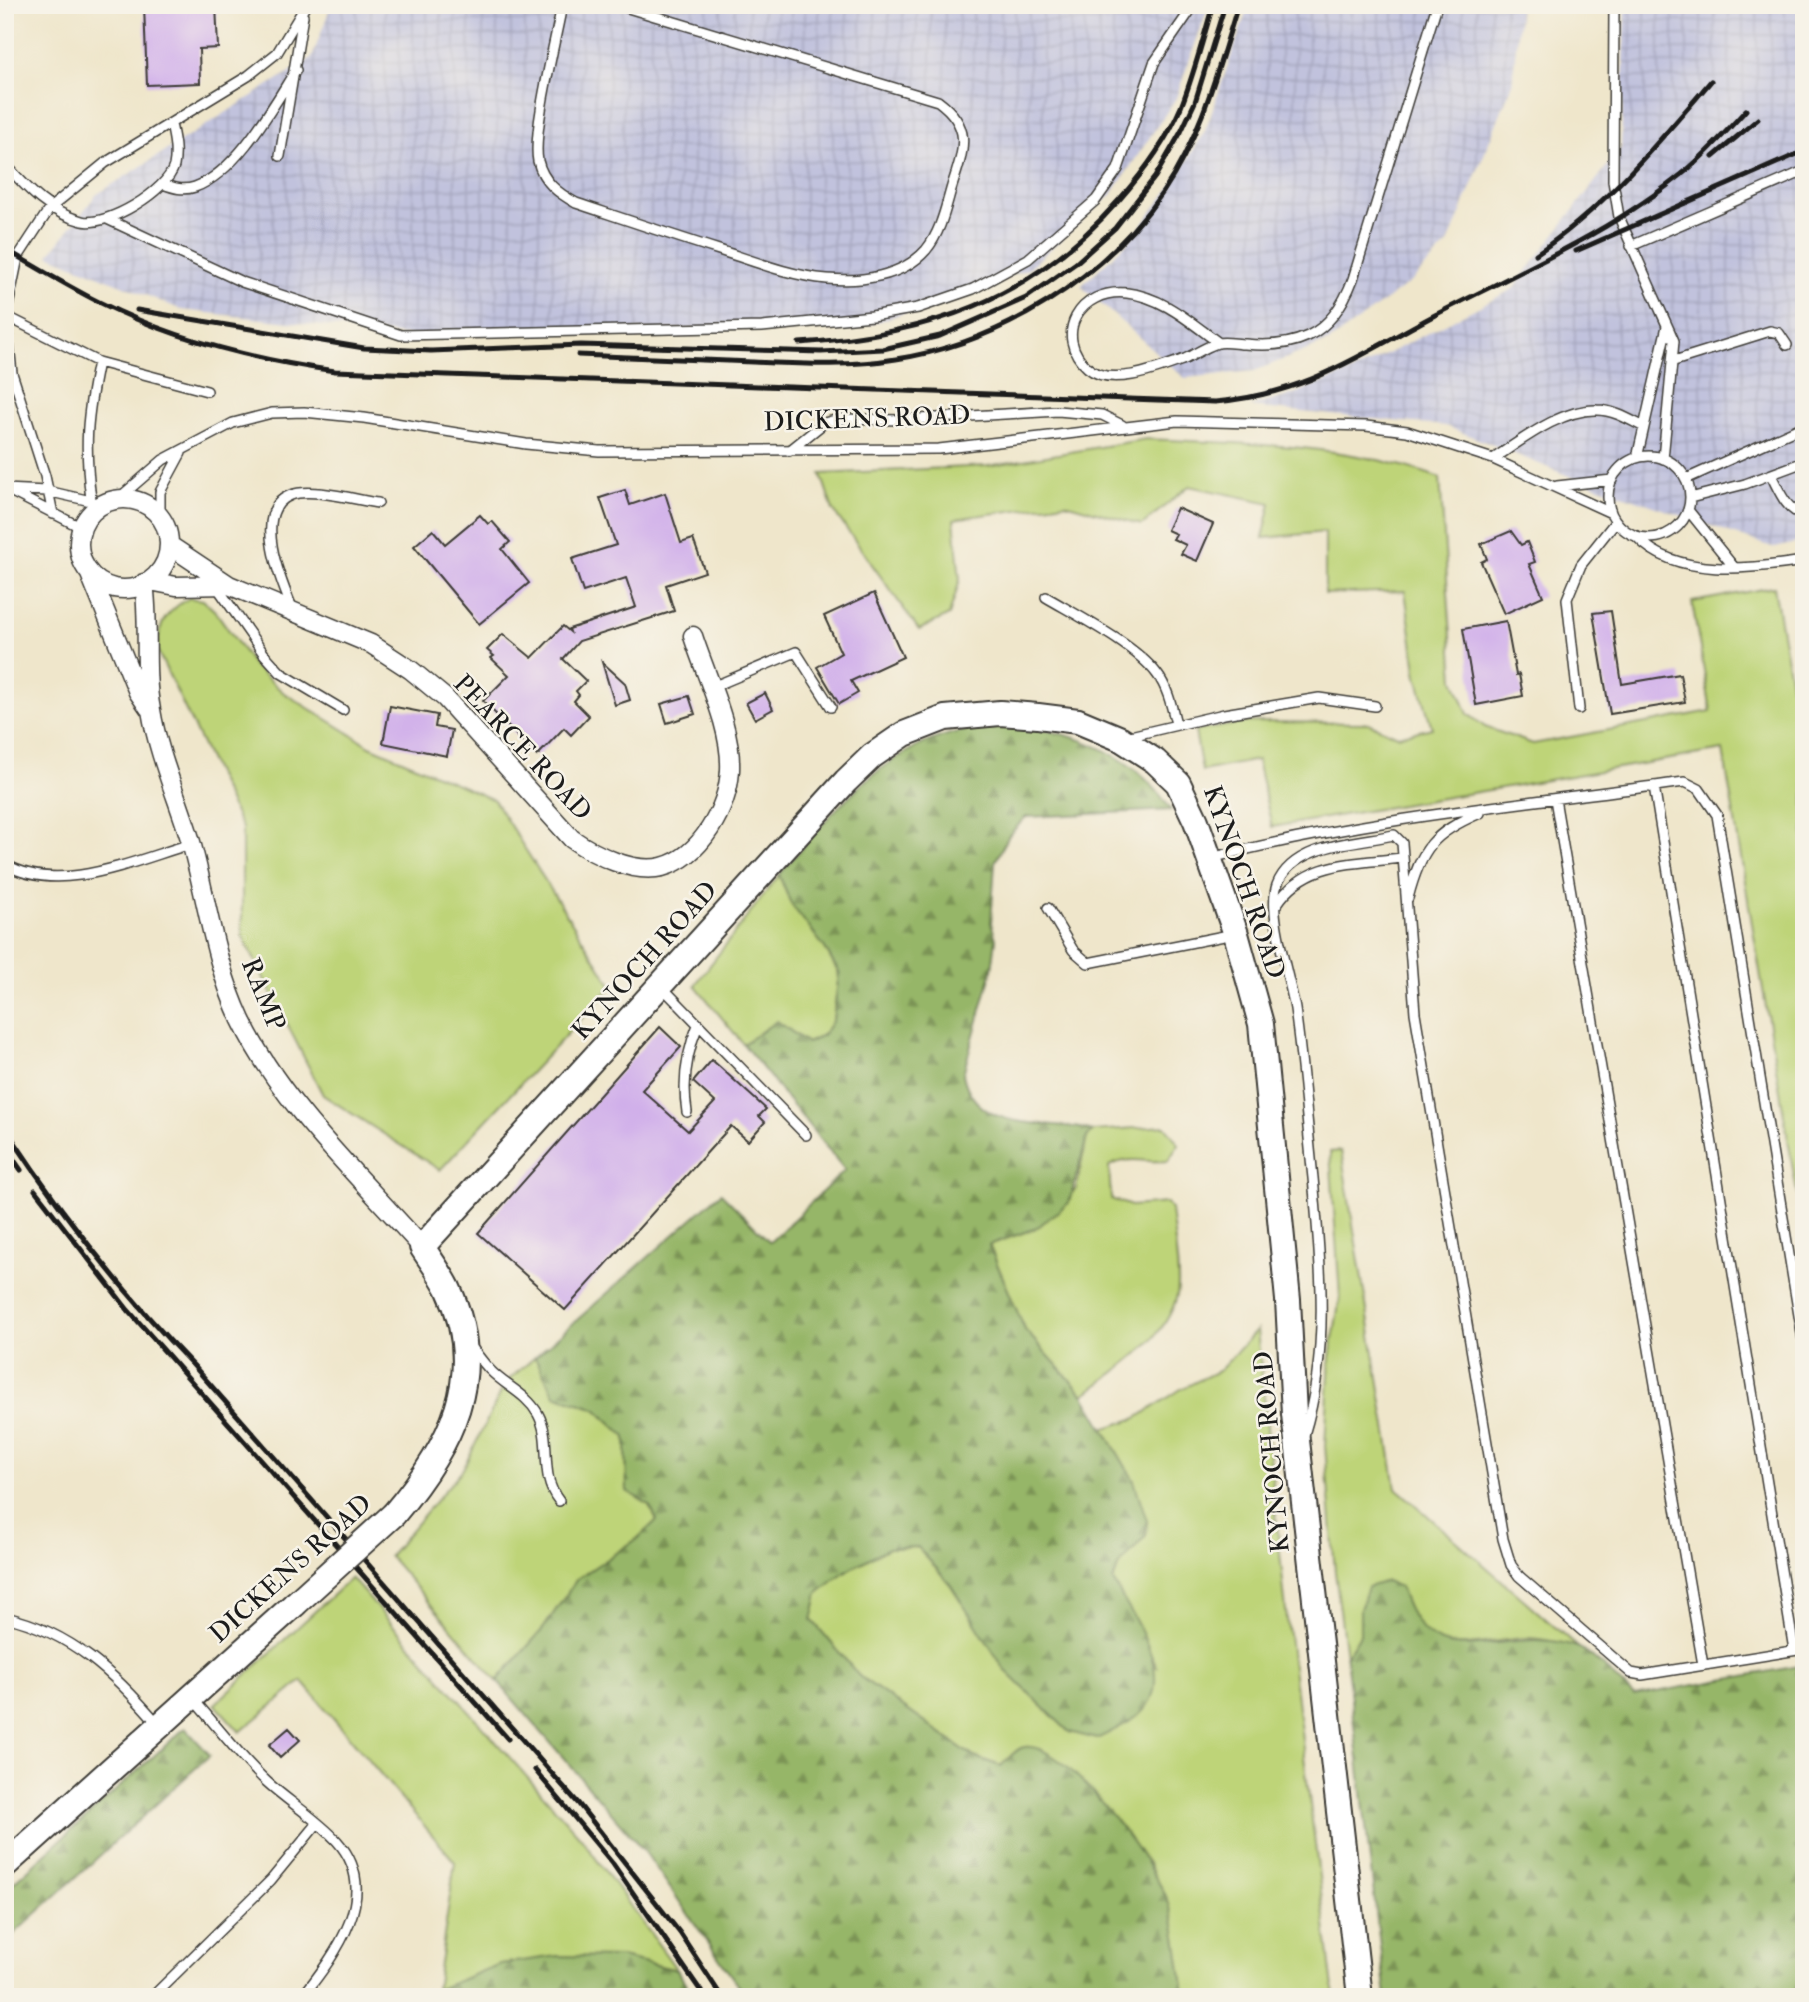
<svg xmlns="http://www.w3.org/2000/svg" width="1809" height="2002" font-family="'IM FELL Double Pica',serif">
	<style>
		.industrial { fill: url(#industrial-grid) }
		.green { fill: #bed478; stroke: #6d784a; stroke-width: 2 }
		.forest { fill: url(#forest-firs); stroke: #596942; stroke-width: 2 }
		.building { fill: #d0afea }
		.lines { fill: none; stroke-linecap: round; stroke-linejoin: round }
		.lane-casing { stroke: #3c3a36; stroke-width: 12 }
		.street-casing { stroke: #3c3a36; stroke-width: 21 }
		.secondary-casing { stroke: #3c3a36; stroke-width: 28 }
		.lane { stroke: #fff; stroke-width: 9 }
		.street { stroke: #fff; stroke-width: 18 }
		.secondary { stroke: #fff; stroke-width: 24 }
		.rail { stroke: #1c1c1c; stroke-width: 5 }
		.secondary-bridge-casing { stroke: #3c3a36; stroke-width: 28; stroke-linecap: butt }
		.secondary-bridge { stroke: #fff; stroke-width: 24 }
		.labels { text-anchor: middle; stroke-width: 5; stroke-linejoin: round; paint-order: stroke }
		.street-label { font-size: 26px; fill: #1c1c1c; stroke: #f7f3e8 }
	</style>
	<defs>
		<pattern id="industrial-grid" width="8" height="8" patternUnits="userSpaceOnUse" patternTransform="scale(1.75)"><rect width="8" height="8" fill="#c1c2dd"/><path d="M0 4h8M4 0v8" fill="none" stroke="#a5a6bd"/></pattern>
		<pattern id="forest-firs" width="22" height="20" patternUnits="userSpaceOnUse" patternTransform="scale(1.75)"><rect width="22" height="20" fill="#96b668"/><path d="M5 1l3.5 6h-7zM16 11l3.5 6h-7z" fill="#7a9355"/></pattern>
	</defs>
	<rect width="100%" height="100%" fill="#f7f3e8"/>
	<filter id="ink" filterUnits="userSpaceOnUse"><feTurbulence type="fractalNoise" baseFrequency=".0143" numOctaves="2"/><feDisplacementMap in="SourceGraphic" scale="14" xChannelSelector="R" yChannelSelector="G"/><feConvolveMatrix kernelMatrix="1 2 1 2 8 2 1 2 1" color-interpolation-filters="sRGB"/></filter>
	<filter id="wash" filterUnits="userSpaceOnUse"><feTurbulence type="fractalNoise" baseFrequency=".00686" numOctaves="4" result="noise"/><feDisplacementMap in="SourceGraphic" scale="28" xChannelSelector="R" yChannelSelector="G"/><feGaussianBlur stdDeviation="1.57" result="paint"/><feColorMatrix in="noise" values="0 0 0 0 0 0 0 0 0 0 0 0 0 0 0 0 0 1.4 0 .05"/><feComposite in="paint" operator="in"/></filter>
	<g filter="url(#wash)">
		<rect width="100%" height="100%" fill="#efe6cb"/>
		<path class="industrial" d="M331 5H1209L1176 98 1112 194 1028 269 872 324 413 336 182 310 49 255 96 195 312 58Z
			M1249 5H1520L1512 85 1448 244 1412 281 1330 341 1254 371 1185 378 1081 286 1131 239 1171 187 1205 131Z
			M1626 5H1804V541L1775 548 1576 479 1446 426 1250 407 1288 396 1358 369 1513 289 1621 148Z"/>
		<path class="green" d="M1146 439C1246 444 1345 443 1440 478L1454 679 1468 714 1485 727 1533 744 1711 711 1692 602 1774 587 1804 758V1235L1723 750 1272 827 1257 760 1202 771 1195 731 1249 722 1368 723 1398 736 1432 728 1417 677 1405 591 1325 594V532L1263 538 1271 503 1189 486 1142 525 1065 503 954 519 960 580 949 615 919 630 833 510 821 474 988 466Z
			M189 598 203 600 216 612 254 666 284 693 370 746 494 800 612 986 440 1170 323 1095 242 935V828L157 650C159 623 165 612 189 598Z
			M779 875 791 904 825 948 839 974 833 1020 823 1035 807 1043 777 1021 743 1044 695 985Z
			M1165 1126 1179 1144 1168 1161C1143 1163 1133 1155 1109 1166L1111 1199 1131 1206 1167 1203 1171 1209C1173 1230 1181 1277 1177 1295 1166 1341 1118 1368 1084 1395L1025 1330 989 1245 1036 1228 1076 1189 1087 1137 1093 1131Z
			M1341 1151 1396 1488 1579 1648C1562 1644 1542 1637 1525 1638 1460 1643 1425 1667 1400 1587L1360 1609V1635L1346 1657 1335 1572 1325 1446 1330 1357 1340 1297 1330 1152Z
			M1257 1330 1286 1611 1334 1997H1185L1168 1902 1148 1863 1021 1748 1001 1766 974 1757 859 1676 812 1620 818 1593 844 1572 888 1548 918 1547 950 1584 1157 1667 1113 1581 1118 1567 1146 1535 1134 1481 1102 1429 1137 1418 1181 1389 1220 1370Z
			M535 1357 555 1395 596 1409 626 1437 627 1491 649 1505 657 1521 637 1539 577 1579 543 1629 497 1681 389 1556 463 1469 506 1382Z
			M351 1578 581 1838 677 1970 621 1957 500 1964 436 1990 455 1862 302 1681 240 1732 215 1704Z"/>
		<path class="forest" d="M1009 725C1075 731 1134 753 1171 810L1026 817 1009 835 995 862 991 923 996 939 992 970 963 1074C976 1137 1049 1117 1093 1131L1087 1137 1069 1203 1036 1228 989 1245 1025 1330 1084 1395 1134 1481 1147 1521 1146 1535 1118 1567 1113 1581C1133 1619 1183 1683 1135 1718 1124 1726 1110 1732 1097 1739L1069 1732 1005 1670 950 1584 918 1547 888 1548 844 1572 818 1593 812 1620 859 1676 974 1757 1001 1766C1006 1761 1014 1751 1021 1748 1061 1732 1155 1868 1168 1901 1178 1930 1179 1966 1185 1997H746L645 1852 497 1681 543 1629 577 1579 637 1539 657 1520 649 1505 627 1491 626 1437 596 1409 555 1395 535 1357 721 1193 770 1242 845 1170 743 1044 777 1021 807 1043 823 1035 833 1020 839 973 825 948 791 904 779 875C846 796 897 728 1009 725Z
			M1386 1581 1400 1587C1432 1691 1501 1619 1577 1647 1593 1653 1620 1684 1634 1696L1804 1665V1997H1386L1346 1657 1360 1635V1609L1368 1587Z
			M185 1728 210 1755 5 1942V1890Z
			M557 1956 621 1957 677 1970 694 1997H435L436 1990 500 1964Z"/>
		<g id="blocks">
			<path class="building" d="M144 5H216L218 48 199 49 200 83 147 85Z
				M625 490 630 505 665 493 681 543 693 539 705 572 666 585 674 611 579 641 563 659 586 681 576 691 579 695 574 701 589 716 571 735 564 728 537 756 483 701 509 675 491 658 494 656 487 650 503 634 532 658 563 626 570 632 569 629 636 607 626 578 583 592 572 559 616 545 600 498Z
				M1177 508 1213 524 1197 561 1181 554 1186 545 1173 539 1176 534 1167 530Z
				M480 515 488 524 492 521 510 542 502 549 529 583 479 624 414 546 433 530 445 544Z
				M1511 531 1521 545 1527 542 1535 562 1529 564 1543 596 1504 614 1481 562 1487 559 1481 544Z
				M874 593 903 657 851 681 858 693 839 704 817 667 841 653 824 616Z
				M1611 611 1622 684 1680 674 1685 702 1610 714 1593 613Z
				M1506 621 1516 675 1519 674 1523 696 1476 705 1463 629Z
				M602 662 625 683 630 700 615 705Z
				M765 693 773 709 755 719 746 703Z
				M689 696 695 714 667 723 661 704Z
				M390 706 437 715 435 727 452 730 447 756 383 743Z
				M660 1027 681 1047 642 1090 688 1131 715 1102 693 1082 712 1060 766 1109 759 1116 765 1122 748 1141 731 1126 565 1310 478 1233Z
				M289 1728 300 1740 280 1758 269 1745Z"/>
		</g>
	</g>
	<g filter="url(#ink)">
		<use href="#blocks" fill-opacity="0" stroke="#3c3a36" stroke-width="2"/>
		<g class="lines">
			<g class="lane-casing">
				<path id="lane" d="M562 5C556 39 532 132 538 161 543 182 558 193 576 203 624 219 671 235 719 250 753 261 791 276 827 279 861 282 902 277 926 250 941 232 946 206 952 186 964 149 973 127 938 101L618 5
					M1614 5 1613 181 1619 217 1674 341 1663 459
					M280 156 303 16
					M5 164C27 188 49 213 82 221 107 227 167 191 174 166 177 151 174 138 171 124
					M163 184C174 188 183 191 195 187 237 172 273 106 296 70
					M107 219 242 282 401 335 762 327 872 316 918 308 973 289 1028 259 1096 200 1118 169 1154 63 1194 5
					M1631 246 1804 171
					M6 316 98 362 207 391
					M1219 343C1190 322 1163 297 1127 293 1079 288 1052 336 1088 368 1111 388 1160 368 1185 359 1195 354 1207 346 1218 343 1226 341 1237 344 1245 344 1265 346 1289 345 1308 336 1331 325 1344 303 1353 279L1437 5
					M1674 361 1770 331 1779 333 1787 345
					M789 451 824 423 839 419 902 420 1058 411 1102 415 1122 425
					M1608 497a41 41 0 1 1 82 0a41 41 0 1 1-82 0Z
					M1637 458 1667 326
					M1493 459C1522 440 1561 409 1597 410 1614 410 1630 420 1644 427
					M1771 475C1779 490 1786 511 1804 515
					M1686 479 1804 426
					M1557 486 1612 480
					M5 489 47 491 104 504
					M10 491 82 528
					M1690 498 1745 484 1804 462
					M91 499C84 445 87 415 98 362
					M118 499 163 460 233 423 272 413 304 412 364 418 526 444 599 451 939 449 1177 421 1366 426 1407 431 1493 459 1611 513
					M1688 510 1733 566
					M53 514 45 476 12 373 6 316 18 257 50 208 105 163 248 76 277 53 306 5
					M160 517V492L181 453
					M1637 537C1676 579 1751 569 1804 561
					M217 587 264 654 281 673 343 710
					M1046 597C1078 616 1135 645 1157 674 1168 688 1172 708 1176 724
					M293 610C282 584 250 510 291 495 310 487 357 500 378 503
					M710 688 796 652 831 707
					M1579 709 1567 599 1581 565 1616 521
					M1126 737 1224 714 1319 698 1375 706
					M1654 786 1794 1650
					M1555 799 1703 1665
					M1211 858C1366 818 1527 803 1685 782L1699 789 1717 815 1804 1346
					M5 864C59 896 135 860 191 844
					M1408 898C1421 848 1433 833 1480 813
					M1277 904C1306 860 1354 864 1402 858
					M1048 908 1073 950 1088 963 1234 934
					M662 987 806 1135
					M687 1112C682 1081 686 1054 698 1025
					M470 1345C476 1353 483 1363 490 1370 505 1386 527 1394 538 1414 553 1441 538 1475 559 1501
					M1304 1435C1330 1351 1321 1264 1313 1178 1307 1122 1303 1065 1295 1009 1290 978 1267 912 1277 885 1293 843 1357 843 1394 835L1402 843 1415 1013 1503 1539 1511 1565 1519 1576 1631 1673 1642 1675 1804 1649
					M5 1617C71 1632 115 1674 158 1724
					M192 1698C217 1726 240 1757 267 1782 289 1802 317 1819 337 1841 383 1892 336 1954 302 1997
					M152 1997 271 1880 317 1824"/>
			</g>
			<g class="street-casing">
				<path id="street" d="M79 544a45 45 0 1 1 90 0a45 45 0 1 1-90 0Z
					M169 545 229 585 371 644 411 670 445 698 572 839C595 855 633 874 662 867 701 857 728 807 730 770 732 727 706 677 693 636
					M90 574 138 692 149 708
					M150 581 176 586 229 585
					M144 583C150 625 143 668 151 710 158 754 178 799 191 842 207 900 215 965 241 1020 281 1104 361 1178 422 1247"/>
			</g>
			<g class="secondary-casing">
				<path id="secondary" d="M394 1514C450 1448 489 1375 448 1288 441 1274 431 1261 422 1247L846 781 872 756 904 734 945 718 1000 713 1038 716 1078 721 1121 739 1155 761 1178 783 1196 821 1236 934 1261 1024 1288 1300 1294 1414 1360 1997
					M5 1865 295 1604"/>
			</g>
			<use href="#lane" class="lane"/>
			<use href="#street" class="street"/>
			<use href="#secondary" class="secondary"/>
			<path class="rail" d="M1713 157 1758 119
				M5 249C36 267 67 286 99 302 171 338 256 360 335 371L1215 402C1307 394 1357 356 1435 315 1520 271 1612 232 1687 170 1708 152 1727 131 1746 110
				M1576 251 1804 151
				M1536 254C1605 207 1657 144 1711 81
				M137 310 364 348 431 351 581 345 821 352 883 349 940 336 1026 298 1076 263 1115 228 1155 177 1181 132 1195 102 1225 5
				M799 343C928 335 1032 300 1119 200 1143 173 1167 140 1181 107 1194 74 1203 39 1213 5
				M578 355C636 357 695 360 753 362 800 364 849 367 896 359 1001 343 1103 279 1163 192 1201 136 1218 69 1238 5
				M5 1128C61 1213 122 1292 193 1365L578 1803 680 1933 722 1997
				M5 1147 21 1170
				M35 1190 128 1310 508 1739
				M535 1770 613 1864 705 1997"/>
			<g class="secondary-bridge-casing">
				<path id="secondary-bridge" d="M295 1604 394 1514"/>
			</g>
			<use href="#secondary-bridge" class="secondary-bridge"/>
		</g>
	</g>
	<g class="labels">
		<g class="street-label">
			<text transform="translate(867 418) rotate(-2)" y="9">DICKENS ROAD</text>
			<text transform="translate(523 747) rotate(47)" y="9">PEARCE ROAD</text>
			<text transform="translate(1245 882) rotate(71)" y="9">KYNOCH ROAD</text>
			<text transform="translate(644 960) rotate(-48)" y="9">KYNOCH ROAD</text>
			<text transform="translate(264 994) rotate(68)" y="9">RAMP</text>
			<text transform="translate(1271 1452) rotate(-95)" y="9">KYNOCH ROAD</text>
			<text transform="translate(290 1568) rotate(-42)" y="9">DICKENS ROAD</text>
		</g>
	</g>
	<rect width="1809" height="2002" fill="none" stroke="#f7f3e8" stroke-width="28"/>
</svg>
